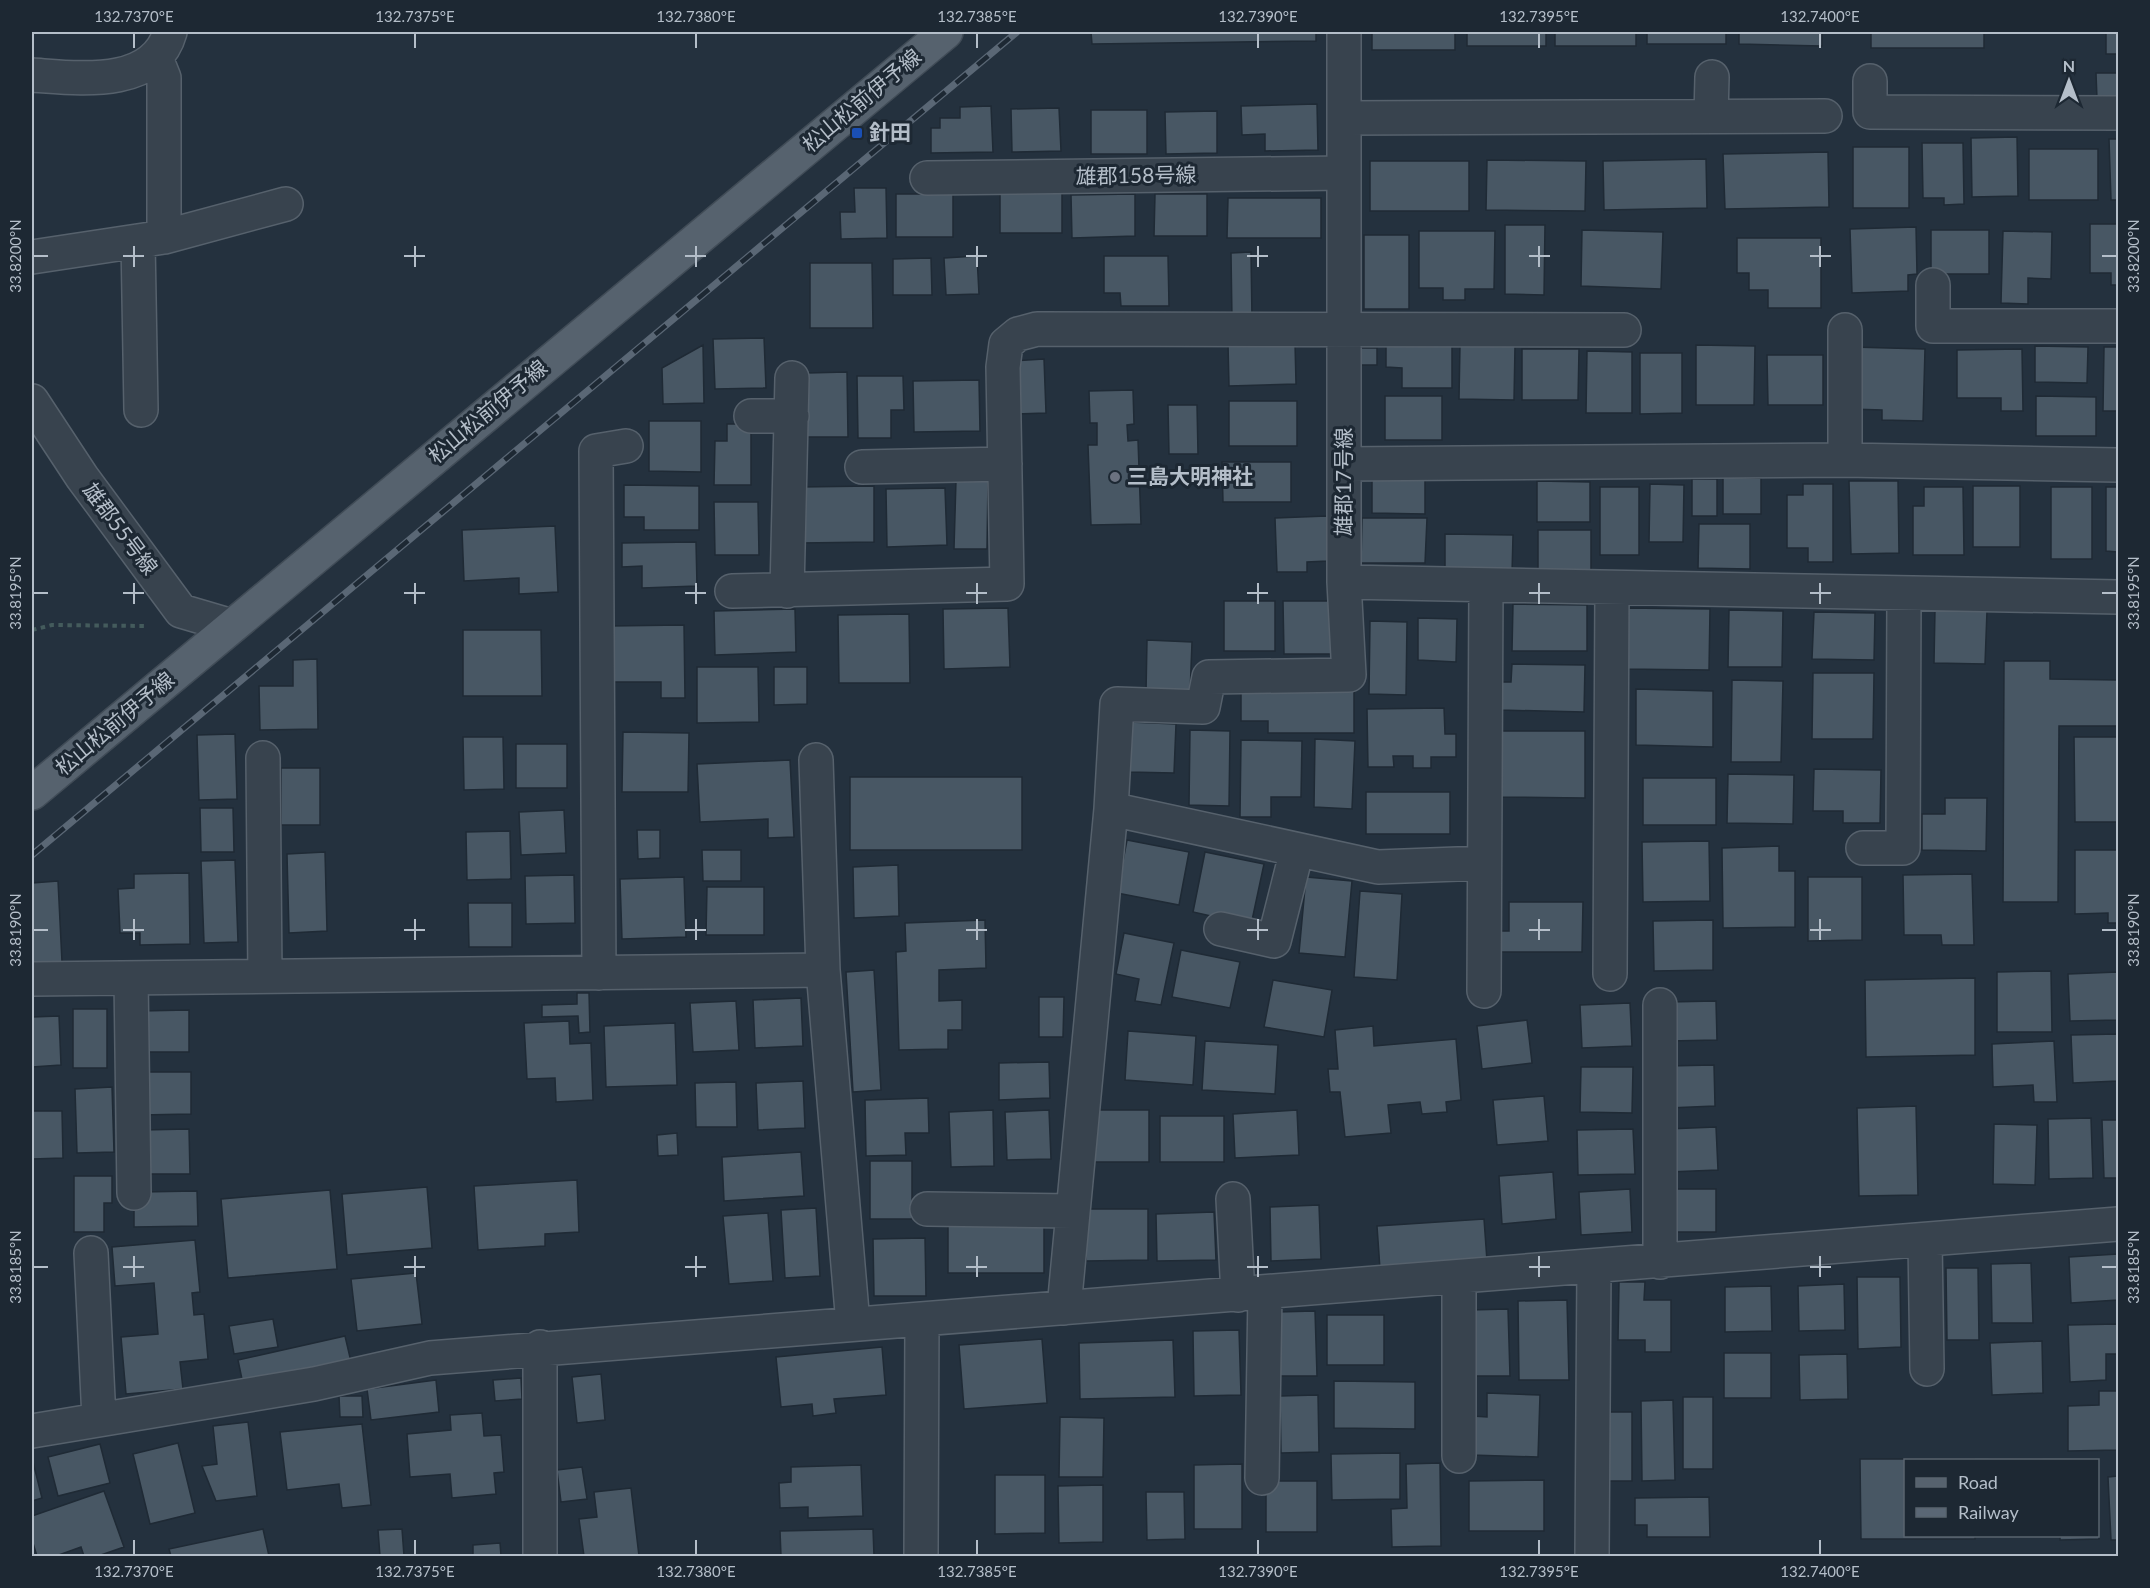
<svg xmlns="http://www.w3.org/2000/svg" width="2150" height="1588" font-family="Lato,'Noto Sans JP',sans-serif">
	<style>
		.building { fill: #485764; stroke: #1f2a35; stroke-width: 1.5 }
		.lines { fill: none; stroke-linecap: round; stroke-linejoin: round }
		.minor-casing { stroke: #56616c; stroke-width: 36 }
		.major-casing { stroke: #414c57; stroke-width: 36 }
		.path { stroke: #445b5c; stroke-width: 4; stroke-dasharray: 4.5 4.5; stroke-linecap: butt }
		.minor { stroke: #38434e; stroke-width: 33 }
		.major { stroke: #56626e; stroke-width: 33 }
		.rail-casing { stroke: #5a6775; stroke-width: 7 }
		.rail { stroke: #1d2833; stroke-width: 4.5; stroke-dasharray: 14; stroke-linecap: butt }
		.ticks { fill: none; stroke: #b4bec9; stroke-width: 2 }
		.transit-dot { fill: #1a4fb4; stroke: #1d2833; stroke-width: 2 }
		.worship-dot { fill: #6b7280; stroke: #1d2833; stroke-width: 2 }
		.labels { text-anchor: middle; stroke-width: 6; stroke-linejoin: round; paint-order: stroke }
		.street-label { font-size: 21px; fill: #b4bec9; stroke: #1d2833 }
		.poi-label { font-size: 21px; font-weight: bold; fill: #b4bec9; stroke: #1d2833; text-anchor: start }
		.neatline { fill: none; stroke: #b4bec9; stroke-width: 2 }
		.ticks-label { font-size: 15px; text-anchor: middle; fill: #b4bec9 }
	</style>
	<rect width="100%" height="100%" fill="#24313e"/>
	<path class="building" d="M1091 32H1316V41L1092 44Z
		M1372 32H1455V50H1372Z
		M1467 32H1546V46H1467Z
		M1555 32H1636V46H1555Z
		M1647 32H1726V44H1647Z
		M1739 32H1822V46L1739 44Z
		M1871 32H1984V48H1871Z
		M2106 32H2118V54H2106Z
		M2096 73H2118V98L2097 99Z
		M1317 104 1318 150 1265 151V134L1242 135 1241 106Z
		M991 106 993 152 931 153V128H940V118H960V107Z
		M1059 108 1061 151 1012 152 1011 109Z
		M1091 110H1147V154H1091Z
		M1217 111V153L1166 154 1165 112Z
		M2017 137 2018 196 1972 197 1971 138Z
		M2109 139H2118V200H2111Z
		M1922 143H1963L1964 204 1944 205V198H1923Z
		M1853 147H1909V208H1853Z
		M2029 149H2098V200H2029Z
		M1828 152 1829 207 1725 209 1723 154Z
		M1706 159 1707 208 1604 210 1603 161Z
		M1487 160 1586 161 1585 211 1486 210Z
		M1370 161H1469V211H1370Z
		M854 188H886L887 238 841 239 840 212H855Z
		M1000 192H1062V233H1000Z
		M896 194H953V237H896Z
		M1135 194V236L1072 238 1071 195Z
		M1155 194H1207V236H1154Z
		M1228 198H1321V238H1227Z
		M2090 224H2118V285H2111V273H2090Z
		M1505 225H1545L1544 295 1505 294Z
		M1916 227 1917 274 1908 275V291L1852 293 1850 229Z
		M1582 230 1663 232 1661 289 1581 286Z
		M1931 230H1989V274H1931Z
		M1419 231H1495L1494 289H1465V300H1443V288H1419Z
		M2003 231 2052 232 2051 279 2028 278V304L2001 303Z
		M1364 235H1409V309H1364Z
		M1737 238H1821V308H1768V290H1749V273H1737Z
		M1251 252 1252 319 1232 320 1231 253Z
		M977 256 979 294 946 295 944 258Z
		M1104 256H1168L1169 306H1121L1120 293H1104Z
		M931 258 932 295H893V259Z
		M810 263H872L873 328H810Z
		M764 338 766 388 715 389 713 339Z
		M1295 343 1296 384 1229 386 1228 344Z
		M1386 343 1452 344V388H1402V368L1386 367Z
		M703 345 704 403 663 404 662 368Z
		M1460 345 1515 346 1514 400 1459 399Z
		M1696 345 1755 346 1754 405H1696Z
		M2035 346 2088 347 2087 383 2035 382Z
		M1852 347 1925 349 1923 421 1882 420V410L1850 409Z
		M2104 347H2118V411H2103Z
		M1354 348H1377V365H1354Z
		M1522 349H1579L1578 400H1522Z
		M2022 349 2023 411H2001V398H1957V350Z
		M1587 351 1632 352V413H1586Z
		M1640 353H1682V413L1640 414Z
		M1767 355H1823V405H1768Z
		M1044 359 1046 413 1015 414 1013 361Z
		M847 372 848 437H807V373Z
		M857 376H903L904 410H891V438H858Z
		M979 380 980 431 914 432 913 381Z
		M1133 390 1134 424 1127 425 1128 441 1138 440 1141 524 1091 525 1088 445H1097V423H1090L1089 391Z
		M1385 396H1442V440H1385Z
		M2036 396 2096 397V436H2036Z
		M1229 401H1297V446H1229Z
		M1168 405H1197L1198 454H1169Z
		M649 421H701V472L649 471Z
		M727 424H751V485H714L715 441H727Z
		M1222 462H1291V502H1223Z
		M1723 477 1761 478V514H1723Z
		M1692 479H1717V516H1692Z
		M956 480 988 481 987 549H954Z
		M1372 480H1425V514L1372 513Z
		M1537 481 1590 482V522H1537Z
		M1849 481H1898L1899 553 1851 554Z
		M1650 484 1684 485 1683 542H1649Z
		M1803 484H1833V562H1808V548H1787V495H1803Z
		M624 485 699 486V530H644V517H624Z
		M874 486V542L800 543 799 487Z
		M1973 486H2020V547H1973Z
		M1600 487H1639V555H1600Z
		M1924 487H1963L1964 555H1913V506H1924Z
		M2051 487H2092V559H2051Z
		M2106 487H2118V552L2106 551Z
		M945 488 947 545 887 547 886 489Z
		M714 502H758L759 555H715Z
		M1327 516 1328 561 1307 562V572H1277L1275 518Z
		M1362 518H1427L1425 563H1361Z
		M1699 524H1750V569L1698 568Z
		M555 526 558 592 519 594V578L464 581 462 530Z
		M1538 530H1591V573H1538Z
		M1445 534 1513 535 1512 574H1445Z
		M696 542 697 586 642 588V566L622 567V543Z
		M1224 601H1275V651H1224Z
		M1283 601H1332L1333 654H1284Z
		M1513 604 1587 605V651H1512Z
		M1008 608 1010 667 944 669 943 609Z
		M1623 608 1710 609 1709 670 1622 669Z
		M795 609 796 652 715 655 714 611Z
		M1935 609 1987 611 1985 664 1934 663Z
		M1729 610 1783 611 1782 667H1728Z
		M1814 612 1875 613 1874 660 1812 659Z
		M909 614 910 683H839L838 615Z
		M1418 618 1457 619 1456 662 1418 660Z
		M1370 621 1407 622 1406 695 1369 694Z
		M684 625 685 698H661V682H610L609 626Z
		M463 630H541L542 696H463Z
		M1147 640 1192 642 1190 695 1146 693Z
		M317 659 318 729 260 730 259 686H293V660Z
		M2004 661H2050V679L2118 680V726H2059L2058 902H2003Z
		M1512 664 1585 665 1584 712 1499 710V682H1511Z
		M697 667H758L759 722 697 723Z
		M774 667H807V704L774 705Z
		M1813 673H1874L1873 739H1812Z
		M1732 680 1783 681 1781 762H1731Z
		M1636 689 1713 691V747L1636 745Z
		M1241 691H1354V733H1268V721H1241Z
		M1444 708 1445 734H1456V757H1431V768H1413V756H1393L1394 767H1368L1367 709Z
		M1130 722 1176 724 1174 773 1128 772Z
		M1190 730 1230 731 1229 806 1189 805Z
		M1500 731H1585V798L1500 797Z
		M623 732 689 733 688 792H622Z
		M235 734 237 799 199 800 197 735Z
		M463 737H503L504 789 464 790Z
		M2074 737H2118V822H2075Z
		M1315 739 1355 741 1352 809 1314 807Z
		M1241 740 1302 741 1301 797H1271V817H1240Z
		M516 744H567V788H516Z
		M790 760 794 837 768 838V819L700 822 697 764Z
		M281 768H320V825H281Z
		M1814 769 1881 770 1880 823H1843V811H1813Z
		M1728 774 1794 775 1793 824 1727 823Z
		M850 777H1022V850H850Z
		M1643 778H1716V825H1643Z
		M1366 792H1450V834H1366Z
		M1945 798H1987L1986 851 1922 850V814H1945Z
		M200 808H233L234 852H201Z
		M564 810 566 853 521 855 519 812Z
		M637 830H660V858L638 859Z
		M510 831 511 879 467 880 466 832Z
		M1127 840 1189 852 1179 905 1117 893Z
		M1709 841 1710 901 1643 902 1642 842Z
		M1779 846V871H1795V927L1723 928 1722 848Z
		M702 850H741V881H703Z
		M2075 850H2118V923H2108V913L2075 914Z
		M325 852 327 931 289 933 287 854Z
		M1205 852 1264 864 1251 925 1193 912Z
		M235 860 238 942 204 943 201 861Z
		M898 865 899 916 854 918 853 867Z
		M189 873 190 944 140 945V933H120L118 889 134 888V874Z
		M1972 874 1974 945H1942L1941 935H1904L1903 875Z
		M574 875 575 923 526 924 525 876Z
		M684 877 686 937 622 939 620 879Z
		M1306 877 1352 881 1345 957 1299 953Z
		M1808 877H1862V940L1808 941Z
		M58 881 62 962 32 964V883Z
		M707 887H764V935H706Z
		M1360 891 1402 894 1397 980 1354 977Z
		M1509 902H1583L1582 952H1501V931H1509Z
		M468 903H512V947H469Z
		M985 920 986 968 939 970V1001L962 1000V1030H948V1049L899 1050 896 952 906 951 905 923Z
		M1713 920V970L1654 971 1653 921Z
		M1124 933 1174 943 1161 1005 1135 1001 1139 979 1116 974Z
		M1181 950 1240 962 1230 1008 1172 997Z
		M874 970 881 1090 853 1092 846 972Z
		M2051 971 2052 1032H1997V972Z
		M2118 972V1020L2070 1021 2068 974Z
		M1975 978V1055L1866 1057 1865 980Z
		M1273 980 1332 990 1324 1037 1264 1027Z
		M577 993H589L590 1032 579 1033 578 1016 542 1017V1005L577 1004Z
		M1039 997H1064L1063 1037H1039Z
		M801 998 803 1046 755 1048 753 1000Z
		M736 1001 739 1050 693 1052 690 1003Z
		M1716 1001 1717 1040 1669 1041 1668 1002Z
		M1630 1003 1632 1046 1582 1048 1580 1005Z
		M73 1009H107V1068H73Z
		M189 1010V1052H140V1011Z
		M59 1016 61 1065 32 1067V1017Z
		M1527 1020 1532 1063 1482 1069 1477 1026Z
		M569 1021 570 1044 591 1043 593 1100 556 1102 555 1078 527 1079 524 1023Z
		M675 1023 677 1085 606 1087 604 1026Z
		M1373 1026 1374 1046 1456 1039 1461 1100 1446 1102 1447 1112 1422 1114 1420 1102 1388 1105 1391 1133 1345 1137 1340 1092H1330L1328 1069H1338L1335 1030Z
		M1128 1031 1196 1036 1193 1085 1125 1080Z
		M2118 1034V1081L2073 1083 2071 1035Z
		M1205 1041 1278 1045 1275 1094 1202 1090Z
		M2054 1041 2057 1102H2034L2033 1085 1993 1087 1992 1044Z
		M1049 1062 1050 1098 999 1100V1063Z
		M1714 1065 1715 1106 1668 1108 1667 1066Z
		M1581 1067H1633L1632 1113 1580 1112Z
		M140 1072H191V1114L140 1115Z
		M803 1081 805 1128 758 1130 756 1083Z
		M736 1082 737 1127H696L695 1083Z
		M112 1087 114 1152 77 1153 75 1089Z
		M1544 1096 1548 1141 1497 1145 1493 1100Z
		M928 1098 929 1133H905L906 1155 866 1156 865 1100Z
		M1916 1106 1918 1195 1859 1196 1857 1108Z
		M993 1110 994 1166 951 1167 949 1112Z
		M1049 1110 1051 1159 1007 1160 1005 1112Z
		M1091 1110H1149V1162H1091Z
		M1297 1110 1299 1155 1235 1158 1233 1114Z
		M32 1111H62L63 1158 32 1159Z
		M1160 1116H1224V1162H1160Z
		M2091 1118 2093 1178 2049 1179 2048 1119Z
		M2102 1120H2118V1178H2104Z
		M1994 1124 2037 1125 2035 1185 1993 1184Z
		M1716 1127 1718 1170 1668 1172 1667 1129Z
		M189 1129 190 1174H143V1130Z
		M1633 1129 1635 1174 1578 1175 1577 1130Z
		M677 1133 678 1155 658 1156 657 1135Z
		M801 1152 804 1196 724 1201 722 1157Z
		M870 1161H912V1219H870Z
		M1553 1172 1556 1219 1502 1224 1499 1176Z
		M74 1176H112V1203H104V1232H74Z
		M577 1180 579 1232 545 1234V1246L478 1250 474 1186Z
		M427 1187 432 1248 347 1255 342 1194Z
		M1630 1189 1632 1232 1581 1235 1579 1192Z
		M1668 1189H1716V1232H1668Z
		M330 1190 337 1269 228 1278 221 1199Z
		M197 1191 198 1226 134 1227V1205L140 1192Z
		M1319 1205 1321 1259 1271 1261 1270 1207Z
		M816 1208 820 1276 785 1278 781 1210Z
		M1086 1209H1148V1260L1086 1261Z
		M1214 1212 1216 1260 1157 1261 1156 1214Z
		M768 1213 773 1281 729 1284 723 1216Z
		M1484 1219 1487 1261 1380 1269 1377 1226Z
		M948 1224H1044V1273H948Z
		M925 1238 926 1296H874L873 1239Z
		M195 1240 200 1292 192 1293 194 1315 204 1314 208 1359 180 1362 183 1389 126 1394 121 1337 158 1334 154 1283 115 1286 112 1247Z
		M2118 1254V1300L2071 1303 2069 1257Z
		M2031 1263 2033 1323H1992L1991 1264Z
		M1946 1268H1978L1979 1340H1947Z
		M416 1273 422 1324 357 1331 351 1279Z
		M1857 1277H1900L1901 1347 1858 1349Z
		M1619 1282H1645L1644 1300H1671V1352H1645V1340H1618Z
		M1844 1284 1845 1330 1799 1331 1798 1286Z
		M1771 1286 1772 1331 1725 1332V1287Z
		M1567 1300 1569 1380H1519L1518 1301Z
		M1508 1309 1510 1376H1473L1470 1310Z
		M1315 1311 1317 1376H1278L1277 1312Z
		M1327 1315H1384V1365H1327Z
		M273 1319 278 1347 234 1354 229 1326Z
		M2118 1324V1354H2106V1380L2070 1382 2068 1325Z
		M1239 1330 1241 1395 1194 1396 1193 1331Z
		M345 1336 352 1366 244 1389 238 1360Z
		M1042 1339 1047 1403 964 1409 959 1345Z
		M1173 1340 1175 1397 1080 1399 1079 1343Z
		M2042 1341 2043 1393 1992 1395 1990 1343Z
		M882 1347 886 1395 834 1399 836 1413 813 1416 812 1404 781 1407 776 1357Z
		M1724 1353H1771V1398H1724Z
		M1847 1354 1848 1399 1800 1400 1799 1355Z
		M601 1374 605 1420 577 1423 572 1377Z
		M521 1378 522 1399 495 1401 493 1380Z
		M436 1380 439 1412 371 1420 367 1389Z
		M1334 1381 1415 1382V1429L1334 1428Z
		M2099 1391H2118V1450L2068 1451V1406L2099 1405Z
		M1487 1393 1540 1395 1538 1457 1471 1455 1472 1416 1487 1417Z
		M1318 1395 1319 1452 1281 1453 1280 1396Z
		M339 1396H362L363 1417H340Z
		M1683 1397H1713V1469H1683Z
		M1673 1400 1675 1480 1642 1481 1641 1401Z
		M1604 1412H1632V1481H1604Z
		M482 1413 484 1436 501 1435 504 1472 494 1473 496 1494 452 1498 450 1474 410 1477 407 1434 451 1430 450 1415Z
		M1060 1417 1104 1418 1103 1477H1059Z
		M248 1422 257 1496 216 1501 202 1466 217 1464 213 1426Z
		M362 1424 371 1505 342 1508 339 1484 287 1490 280 1432Z
		M178 1443 195 1513 150 1524 133 1454Z
		M100 1444 110 1483 58 1496 48 1457Z
		M1400 1453V1499L1332 1500 1331 1454Z
		M32 1458 42 1498 32 1501Z
		M1860 1459H1975L1906 1460V1536H1975V1539H1861Z
		M1989 1459H2042V1460H1989Z
		M1440 1463 1441 1546 1392 1547 1391 1509 1407 1508 1406 1464Z
		M1242 1464V1529H1194V1465Z
		M861 1465 863 1516 808 1518V1507L780 1508 779 1483 791 1482V1467Z
		M582 1467 587 1499 561 1502 557 1470Z
		M995 1475H1045V1533L995 1534Z
		M2118 1476V1540H2111L2108 1477Z
		M1544 1480V1531H1469V1481Z
		M1266 1481H1317V1532H1266Z
		M1103 1485V1542L1059 1543 1058 1486Z
		M631 1488 639 1556H584L579 1519 597 1517 594 1492Z
		M104 1491 124 1547 98 1556H84L81 1547 56 1556H37L32 1540V1516Z
		M1146 1492H1184L1185 1539 1147 1540Z
		M1709 1497 1710 1537H1647V1525H1635V1498Z
		M2098 1500 2099 1539 2060 1540V1536H2098Z
		M263 1529 269 1556H171L169 1549Z
		M402 1529 404 1556H380L378 1530Z
		M873 1529 874 1556H781L780 1531Z
		M500 1543 501 1556H461H473V1545Z"/>
	<g class="lines">
		<g class="minor-casing">
			<path id="minor" d="M156 58 164 78V237
				M32 75C77 78 154 89 170 32
				M1870 81V112L2118 113
				M1711 116 1712 77
				M1344 118 1825 116
				M927 178 1344 173
				M138 241 141 410
				M32 257 164 237 286 204
				M1933 285V326H2118
				M1845 330V460
				M32 401 82 477 181 611 232 626
				M751 416H792
				M1344 464 1845 460 2118 465
				M862 467 1005 464
				M1344 582 2118 597
				M732 591 1007 584 1003 367 1006 344 1018 334 1037 329 1624 330
				M787 591 792 378
				M263 758 265 976
				M816 760 823 970 853 1324
				M1111 809 1378 867 1484 863
				M1863 848H1903L1904 593
				M1221 929 1274 941 1297 850
				M599 973 596 451 626 446
				M1610 974 1612 588
				M131 978 134 1193
				M32 979 823 970
				M1484 991 1486 585
				M1660 1005V1262
				M1233 1199 1238 1295
				M927 1209 1073 1211
				M1925 1240 1927 1369
				M91 1253 99 1419
				M1064 1308 1111 809 1117 704 1203 707 1209 677 1349 675 1344 582V32
				M32 1431 314 1384 430 1358 2118 1224
				M1459 1456V1277
				M1262 1478 1265 1292
				M540 1556V1347
				M921 1556 922 1319
				M1592 1556 1594 1267"/>
		</g>
		<g class="major-casing">
			<path id="major" d="M32 793 946 32"/>
		</g>
		<path class="path" d="M32 630 52 625 144 626"/>
		<use href="#minor" class="minor"/>
		<use href="#major" class="major"/>
		<g class="rail-casing">
			<path id="rail" d="M32 855 1017 32"/>
		</g>
		<use href="#rail" class="rail"/>
	</g>
	<path class="ticks" d="M134 33V48M415 33V48M696 33V48M977 33V48M1258 33V48M1539 33V48M1820 33V48M134 246V267M415 246V267M696 246V267M977 246V267M1258 246V267M1539 246V267M1820 246V267M33 256H48M123 256H144M404 256H425M685 256H706M966 256H987M1247 256H1268M1529 256H1550M1810 256H1831M2102 256H2117M134 583V604M415 583V604M696 583V604M977 583V604M1258 583V604M1539 583V604M1820 583V604M33 593H48M123 593H144M404 593H425M685 593H706M966 593H987M1247 593H1268M1529 593H1550M1810 593H1831M2102 593H2117M134 919V940M415 919V940M696 919V940M977 919V940M1258 919V940M1539 919V940M1820 919V940M33 930H48M123 930H144M404 930H425M685 930H706M966 930H987M1247 930H1268M1529 930H1550M1810 930H1831M2102 930H2117M134 1256V1277M415 1256V1277M696 1256V1277M977 1256V1277M1258 1256V1277M1539 1256V1277M1820 1256V1277M33 1267H48M123 1267H144M404 1267H425M685 1267H706M966 1267H987M1247 1267H1268M1529 1267H1550M1810 1267H1831M2102 1267H2117M134 1540V1555M415 1540V1555M696 1540V1555M977 1540V1555M1258 1540V1555M1539 1540V1555M1820 1540V1555"/>
	<rect class="transit-dot" x="851" y="127" width="12" height="12" rx="3"/>
	<circle class="worship-dot" cx="1115" cy="477" r="6"/>
	<g class="labels">
		<g class="street-label">
			<text transform="translate(862 101) rotate(-40)" y="7">松山松前伊予線</text>
			<text transform="translate(1136 176) rotate(-1)" y="7">雄郡158号線</text>
			<text transform="translate(488 412) rotate(-40)" y="7">松山松前伊予線</text>
			<text transform="translate(1344 482) rotate(-90)" y="7">雄郡17号線</text>
			<text transform="translate(120 529) rotate(53)" y="7">雄郡55号線</text>
			<text transform="translate(115 724) rotate(-40)" y="7">松山松前伊予線</text>
		</g>
		<g class="poi-label">
			<text x="869" y="140">針田</text>
			<text x="1127" y="484">三島大明神社</text>
		</g>
	</g>
	<rect width="2150" height="1588" fill="none" stroke="#1d2833" stroke-width="66"/>
	<rect x="1904" y="1459" width="195" height="78" fill="#1d2833" stroke="#59646f" stroke-width="1.5"/>
	<rect x="1916" y="1478" width="30" height="9" fill="#56626e" stroke="#59646f" stroke-width="1.5"/>
	<text x="1958" y="1489" font-size="18" fill="#b4bec9">Road</text>
	<rect x="1916" y="1508" width="30" height="9" fill="#5a6775" stroke="#59646f" stroke-width="1.5"/>
	<text x="1958" y="1519" font-size="18" fill="#b4bec9">Railway</text>
	<g transform="translate(2069 81)" stroke="#1d2833" stroke-width="4.5" paint-order="stroke">
	<path d="M0-4.5L10 22L0 15L-10 22Z" fill="#b4bec9"/>
	<text y="-9" font-size="16" font-weight="bold" text-anchor="middle" fill="#b4bec9">N</text>
	</g>
	<rect x="33" y="33" width="2084" height="1522" class="neatline"/>
	<g class="ticks-label">
		<text x="134" y="22">132.7370°E</text>
		<text x="415" y="22">132.7375°E</text>
		<text x="696" y="22">132.7380°E</text>
		<text x="977" y="22">132.7385°E</text>
		<text x="1258" y="22">132.7390°E</text>
		<text x="1539" y="22">132.7395°E</text>
		<text x="1820" y="22">132.7400°E</text>
		<text transform="translate(16 256) rotate(-90)" y="5">33.8200°N</text>
		<text transform="translate(2134 256) rotate(-90)" y="5">33.8200°N</text>
		<text transform="translate(16 593) rotate(-90)" y="5">33.8195°N</text>
		<text transform="translate(2134 593) rotate(-90)" y="5">33.8195°N</text>
		<text transform="translate(16 930) rotate(-90)" y="5">33.8190°N</text>
		<text transform="translate(2134 930) rotate(-90)" y="5">33.8190°N</text>
		<text transform="translate(16 1267) rotate(-90)" y="5">33.8185°N</text>
		<text transform="translate(2134 1267) rotate(-90)" y="5">33.8185°N</text>
		<text x="134" y="1577">132.7370°E</text>
		<text x="415" y="1577">132.7375°E</text>
		<text x="696" y="1577">132.7380°E</text>
		<text x="977" y="1577">132.7385°E</text>
		<text x="1258" y="1577">132.7390°E</text>
		<text x="1539" y="1577">132.7395°E</text>
		<text x="1820" y="1577">132.7400°E</text>
	</g>
</svg>
